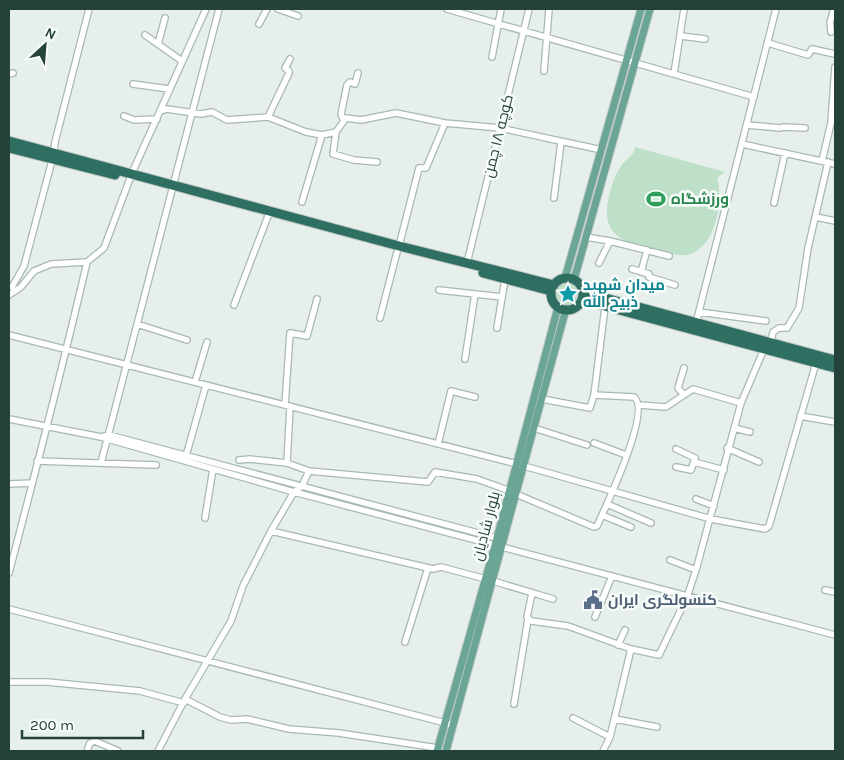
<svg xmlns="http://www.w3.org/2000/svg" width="844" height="760" font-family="Karla,Cairo,sans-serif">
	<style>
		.green { fill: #bfe0c8 }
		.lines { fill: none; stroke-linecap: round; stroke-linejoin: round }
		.minor-casing { stroke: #a8b8b2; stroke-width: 8 }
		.major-casing { stroke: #c2cac8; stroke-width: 9 }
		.highway-casing { stroke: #c2cac8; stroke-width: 11 }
		.minor { stroke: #fff; stroke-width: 5.5 }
		.major { stroke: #6aa596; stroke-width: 7 }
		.highway { stroke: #2f6f62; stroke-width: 9 }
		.labels { text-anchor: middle; stroke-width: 5; stroke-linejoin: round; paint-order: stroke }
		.street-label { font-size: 15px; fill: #24423a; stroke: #f7fbf9 }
		.leisure-label { font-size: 15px; font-weight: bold; fill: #27864d; stroke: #f7fbf9; text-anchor: start }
		.culture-label { font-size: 15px; font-weight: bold; fill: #0d838f; stroke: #f7fbf9; text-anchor: start }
		.service-label { font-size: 15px; font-weight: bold; fill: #4e5e75; stroke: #f7fbf9; text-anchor: start }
	</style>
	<rect width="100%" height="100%" fill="#e6efeb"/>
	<path class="green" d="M635 147 725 172 717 178C723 200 717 242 693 253 682 258 669 253 659 251 622 243 598 235 610 192 615 175 619 165 633 154Z
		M556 294a11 11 0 1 1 22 0a11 11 0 1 1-22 0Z"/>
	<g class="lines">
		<g class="minor-casing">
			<path id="minor" d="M278 9 298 16
				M447 9 754 97
				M259 24 267 9
				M831 32 830 22 834 9
				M145 35 182 61
				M681 36 705 39
				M768 43 808 55 812 49 835 54
				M158 44 165 18
				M492 57 501 9
				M544 71 549 9
				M9 74 13 73
				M674 74 684 9
				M133 84 169 89
				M161 111 167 109 201 114 212 112 227 120 268 117 306 132 322 135 336 132 346 118 361 120 396 113 445 123 500 128 602 150
				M124 116 134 120 157 119
				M268 117 289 73V71L285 68 290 59
				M343 119 341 114 347 85 350 82 355 84 358 73
				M747 125 780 128 783 127 805 128
				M336 132 333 154 354 160 377 162
				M742 144 835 164
				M822 161 831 123 835 67
				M554 198 561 142
				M302 202 322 135
				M774 203 785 153
				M816 217 835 221
				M586 237 610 241 669 256
				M399 246 419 168H426L445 123
				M467 263 529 9
				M599 263 610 241
				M632 269 649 274V277L675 285
				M641 272 647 250
				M12 287 24 266 54 153 55 142 89 9
				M439 290 502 297
				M9 295 21 287 34 271 51 264 87 262 104 248 132 173 206 9
				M234 305 268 216
				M699 312 766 321
				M380 318 397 252
				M696 323 776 9
				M137 324 187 340
				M497 328 505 279
				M9 335 517 464 711 519 765 529 769 526 816 363
				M465 359 475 294
				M195 382 207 342
				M683 394 678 388 684 368
				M542 399 590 408 594 395
				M285 405 290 333 307 336 317 299
				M639 405 666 407 693 389 741 403
				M290 406 287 463 309 471
				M800 416 835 422
				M9 419 101 437 109 435 497 538
				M534 428 587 445
				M734 428 750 432
				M104 438 294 492 835 635
				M594 443 626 455
				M438 444 451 391 475 397
				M727 448 759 462
				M676 449 695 458 691 470 676 467
				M186 456 206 385
				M239 460 250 459 287 463
				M37 461 156 465
				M694 462 724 470
				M101 463 219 9
				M9 484 32 483
				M516 494 594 527 597 526C606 506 652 410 634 397L594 395 605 307
				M696 499 714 506
				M607 504 651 523
				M602 515 631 527
				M205 518 213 469
				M271 531 433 569 441 567 486 579
				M670 560 696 570
				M9 573C36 470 63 366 87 262
				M493 581 553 599
				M825 590 835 592
				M532 593 527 617 531 621 568 626 631 649 659 655 687 597 696 570 741 403 764 349 771 343 773 332 779 328H787L799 308 808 248 828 162
				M9 609 453 725
				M595 617 612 576
				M405 642 428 568
				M618 645 625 630
				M9 682H47L140 691 184 703
				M185 699 220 717 231 720 247 719 289 729 339 733 438 748
				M514 704 528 619
				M573 718 610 737
				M615 719 657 727
				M87 751 90 743 95 741 118 751
				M158 751 185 699 231 621 243 586 271 531 294 492 302 486 309 471 428 482 435 472 477 479 510 491
				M603 751 610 737 631 649"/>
		</g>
		<g class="major-casing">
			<path id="major" d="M565 278 641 9
				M574 280 650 9
				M437 751 497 538 558 307
				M446 751 566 309"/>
		</g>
		<g class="highway-casing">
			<path id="highway" d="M9 141 399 246 554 285
				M9 148 115 175
				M483 273 551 291
				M551 294a16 16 0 1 1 32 0a16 16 0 1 1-32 0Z
				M583 292 835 360
				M582 300 835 368"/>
		</g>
		<use href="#minor" class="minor"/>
		<use href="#major" class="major"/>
		<use href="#highway" class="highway"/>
	</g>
	<defs>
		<g id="stadium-bare" transform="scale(1.5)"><path d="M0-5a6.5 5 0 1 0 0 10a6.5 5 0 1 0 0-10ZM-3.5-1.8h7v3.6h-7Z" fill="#2e9e5b" stroke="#f7fbf9" stroke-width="2.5" paint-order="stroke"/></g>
		<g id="sight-bare" transform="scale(1.5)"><path d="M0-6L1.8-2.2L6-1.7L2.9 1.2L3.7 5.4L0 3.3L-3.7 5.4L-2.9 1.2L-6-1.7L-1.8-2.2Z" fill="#0f9aa8" stroke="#f7fbf9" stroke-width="2.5" paint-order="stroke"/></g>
		<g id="civic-bare" transform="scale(1.5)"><path d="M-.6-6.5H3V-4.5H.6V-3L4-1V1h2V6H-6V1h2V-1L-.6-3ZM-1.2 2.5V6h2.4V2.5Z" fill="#5c6f8a" stroke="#f7fbf9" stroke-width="2.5" paint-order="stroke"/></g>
	</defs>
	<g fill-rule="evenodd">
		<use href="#stadium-bare" x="656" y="199"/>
		<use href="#sight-bare" x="568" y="294"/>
		<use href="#civic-bare" x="593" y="600"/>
	</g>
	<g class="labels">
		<g class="street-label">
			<text transform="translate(498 136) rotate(-76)" y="5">كوچه ١٨ چمن</text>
			<text transform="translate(486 526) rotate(-75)" y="5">بلوار شادیان</text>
		</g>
		<g class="leisure-label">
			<text x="671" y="204">ورزشگاه</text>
		</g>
		<g class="culture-label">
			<text x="583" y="290">میدان شهید<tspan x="583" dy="17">ذبیح الله</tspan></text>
		</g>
		<g class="service-label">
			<text x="608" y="605">کنسولگری ایران</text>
		</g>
	</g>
	<rect width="844" height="760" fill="none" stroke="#24423a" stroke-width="20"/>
	<g transform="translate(45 45) rotate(26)" stroke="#f7fbf9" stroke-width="4" paint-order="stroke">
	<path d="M0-4L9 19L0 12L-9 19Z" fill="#24423a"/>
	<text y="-8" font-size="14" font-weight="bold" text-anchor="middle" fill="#24423a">N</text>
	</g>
	<path d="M22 730v8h121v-8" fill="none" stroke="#24423a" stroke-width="2.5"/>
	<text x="30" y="730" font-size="15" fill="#24423a" stroke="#f7fbf9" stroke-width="4" paint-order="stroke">200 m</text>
</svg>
